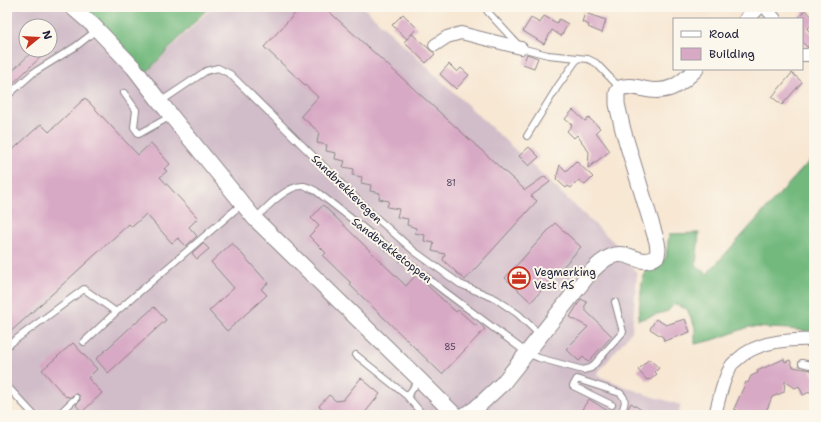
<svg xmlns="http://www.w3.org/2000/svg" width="821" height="422" font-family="'Shantell Sans',sans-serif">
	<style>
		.industrial { fill: #d1bdc9; fill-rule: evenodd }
		.forest { fill: #73b97e; stroke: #4a6e5c }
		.building { fill: #d8a9c5 }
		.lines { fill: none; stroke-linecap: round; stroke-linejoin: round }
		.service-casing { stroke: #8c8487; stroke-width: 8 }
		.minor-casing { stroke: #8c8487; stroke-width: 14 }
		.tertiary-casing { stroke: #8c8487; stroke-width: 17 }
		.service { stroke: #fff; stroke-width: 6 }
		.minor { stroke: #fff; stroke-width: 12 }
		.tertiary { stroke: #fff; stroke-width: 15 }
		.labels { text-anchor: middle; stroke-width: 4; stroke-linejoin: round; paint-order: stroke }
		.number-label { font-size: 9px; fill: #50445e }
		.street-label { font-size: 11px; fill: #22223b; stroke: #fbf7ec }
		.poi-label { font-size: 11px; fill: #22223b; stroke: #fbf7ec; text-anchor: start }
	</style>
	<rect width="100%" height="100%" fill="#fbf7ec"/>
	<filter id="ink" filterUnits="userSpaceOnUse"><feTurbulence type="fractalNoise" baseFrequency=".025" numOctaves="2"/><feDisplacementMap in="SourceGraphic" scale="8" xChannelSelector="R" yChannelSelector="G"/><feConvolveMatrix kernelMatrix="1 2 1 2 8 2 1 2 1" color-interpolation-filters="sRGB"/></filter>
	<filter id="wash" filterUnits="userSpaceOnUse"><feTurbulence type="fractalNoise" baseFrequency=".012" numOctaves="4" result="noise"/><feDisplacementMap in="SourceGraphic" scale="16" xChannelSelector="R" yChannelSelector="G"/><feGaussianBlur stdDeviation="0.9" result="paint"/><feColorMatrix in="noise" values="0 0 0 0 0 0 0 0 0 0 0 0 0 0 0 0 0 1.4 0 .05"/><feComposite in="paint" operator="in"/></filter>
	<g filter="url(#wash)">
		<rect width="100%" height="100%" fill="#f7e7d3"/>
		<path class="industrial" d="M7 7H76L148 71 212 7H363L619 247 637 273 632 331 596 375 647 395 681 405 678 415H36L7 385ZM26 26H50V50H26Z"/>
		<path class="forest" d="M78 7H209L139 80Z
			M814 156V273L812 277 814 281V332L789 329 749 327 713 340 695 344V327L687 309 674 304 668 311 638 320 642 282 647 268 658 264 666 258 669 234 699 233 696 265 707 274Z"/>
		<g id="blocks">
			<path class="building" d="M301 7H324L525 190 545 176 550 182 531 196 537 201 465 280 443 260 445 254 432 251 434 243 424 241 425 235 415 233 416 228 407 225 408 219 397 217 399 209 387 207 389 201 379 199 380 193 370 191 371 185 361 183 362 177 352 175 354 169 343 167 345 161 335 159 336 153 326 151 327 145 317 143 319 132 301 116 318 97 264 47Z
				M805 10 814 18V22L807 29 814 36V43L807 47 802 42V19L799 17Z
				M585 13 606 20 602 33 588 27 589 25 582 22Z
				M403 14 417 28 407 39 392 25Z
				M544 16 557 23 559 19 568 24 561 36 552 30 544 44 523 31 531 18 540 23Z
				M412 34 435 54 426 63 404 42Z
				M34 50H48L7 89V76Z
				M527 54 538 58 534 68 523 64Z
				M449 64 457 72 461 68 469 75 456 89 440 74Z
				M792 73 802 82 782 105 772 97Z
				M85 98 138 155 151 143 170 164 164 169 167 171 160 177 198 218 189 227 197 236 186 246 178 238 172 243 146 214 132 227 129 224 7 335V155L41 124 49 132Z
				M573 110 585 121 589 118 600 128 596 132 610 151 588 168 589 152 577 135 574 138 567 131 572 125 565 119Z
				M529 147 539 157 529 166 519 156Z
				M576 161 593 177 585 185 579 180 571 188 568 186 566 188 556 179 560 165 566 171Z
				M323 205 406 286 416 275 456 312 458 310 476 326 479 323 485 329 442 374 350 285 351 283 323 256 326 253 309 236 319 226 311 218Z
				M555 223 581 247 531 302 505 278Z
				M203 243 209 249 197 259 192 253Z
				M232 243 268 283 261 289 267 295 227 331 209 311 234 288 211 262Z
				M581 299 587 302 584 308 586 309 585 310 612 336 588 362 583 357 579 361 566 349 588 327 570 317Z
				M154 307 166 320 108 373 96 359 135 323H136Z
				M656 319 666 325 685 319 690 332 664 341 663 337 650 329Z
				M73 343 97 369 88 378 102 393 82 412 76 405 80 400 79 395 75 394 69 398 68 396 66 397 42 370Z
				M649 359 659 368 655 372 657 374 650 380 648 379 647 380 638 370Z
				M784 359 785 362 790 360 793 367 811 370 814 376V390L803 395 799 386 795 388 785 381 784 392 772 397 767 409 764 410 761 415H735L737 410 734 409 746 382 748 383 751 376 758 373 757 371Z
				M361 378 380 394 363 415H330L319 406 329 395 336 401 343 400Z
				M589 399 614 415H578Z
				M631 403 649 415H625Z"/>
		</g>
	</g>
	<g filter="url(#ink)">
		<use href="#blocks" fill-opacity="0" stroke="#8c8487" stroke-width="1"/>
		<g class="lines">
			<g class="service-casing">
				<path id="service" d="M485 7 488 12 521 48 548 55 588 59 596 63 620 88
					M124 93 136 110 134 127 139 134 171 116
					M7 96 33 73 75 47 97 30
					M160 102 206 71 218 68 230 74 372 214 414 251 460 284 496 299 518 314 540 335
					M527 136 558 86 578 58
					M255 219C266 208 288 184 304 186 308 187 313 189 316 191L444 291 527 353 539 358 583 370 591 368 623 332 615 302
					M84 342 116 312
					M7 346 84 289 116 312 242 204
					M356 355 407 396 419 381
					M802 363 814 366
					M7 386 34 415
					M407 396 423 415
					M612 405 573 386 577 379 620 393C628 400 624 405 621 414
					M58 415 76 398"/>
			</g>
			<g class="minor-casing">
				<path id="minor" d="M765 7 775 19
					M435 45 447 37 461 33 521 48
					M802 55H808L814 52
					M715 415C719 400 722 382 730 368 731 364 735 362 738 359 757 341 789 339 814 340"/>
			</g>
			<g class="tertiary-casing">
				<path id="tertiary" d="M72 7 94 26 134 68 160 102 255 219 420 380 455 415
					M747 19 758 7
					M465 415 475 409 503 383 589 274C596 267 603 259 612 256 629 249 641 269 657 256L658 249 657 242 623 130 617 104V93L620 88C628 85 635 87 644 89 668 94 679 86 696 69"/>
			</g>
			<use href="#service" class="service"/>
			<use href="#minor" class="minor"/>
			<use href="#tertiary" class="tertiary"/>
		</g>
	</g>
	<defs>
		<g id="office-ring" transform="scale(1.15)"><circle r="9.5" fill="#fbf7ec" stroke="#c8321e" stroke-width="1.5"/><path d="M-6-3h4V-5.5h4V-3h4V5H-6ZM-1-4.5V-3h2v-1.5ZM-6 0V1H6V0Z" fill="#c8321e"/></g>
	</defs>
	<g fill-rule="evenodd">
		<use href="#office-ring" x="519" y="278"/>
	</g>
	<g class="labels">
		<g class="number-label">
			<text x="451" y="186">81</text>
			<text x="450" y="350">85</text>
		</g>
		<g class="street-label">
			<text transform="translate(347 189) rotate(44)" y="4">Sandbrekkevegen</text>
			<text transform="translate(392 250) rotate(38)" y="4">Sandbrekketoppen</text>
		</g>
		<g class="poi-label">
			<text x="534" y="276">Vegmerking<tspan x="534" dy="13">Vest AS</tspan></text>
		</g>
	</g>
	<rect width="821" height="422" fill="none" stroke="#fbf7ec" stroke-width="24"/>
	<rect x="673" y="18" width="130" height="52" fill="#fbf7ec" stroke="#a4a2a5"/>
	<rect x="681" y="31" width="20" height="6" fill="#ffffff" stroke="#a4a2a5"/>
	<text x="709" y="38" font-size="12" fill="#22223b">Road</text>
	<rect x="681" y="48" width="20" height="12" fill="#d8a9c5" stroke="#a4a2a5"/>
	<text x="709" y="58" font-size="12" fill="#22223b">Building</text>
	<g transform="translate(38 38) rotate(72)"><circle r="19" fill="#fbf7ec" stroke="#a4a2a5"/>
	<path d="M0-3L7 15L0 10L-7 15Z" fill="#c8321e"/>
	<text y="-6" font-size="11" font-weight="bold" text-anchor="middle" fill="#22223b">N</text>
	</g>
</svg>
